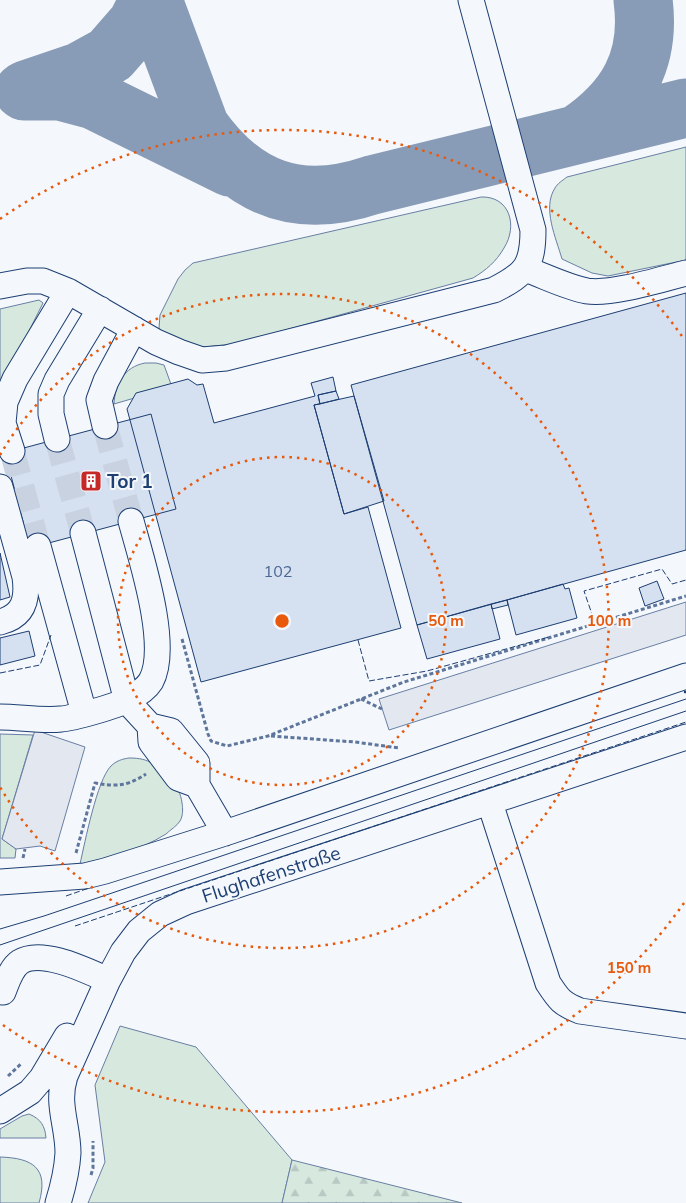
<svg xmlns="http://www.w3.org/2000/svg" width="686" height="1203" font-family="Mulish,sans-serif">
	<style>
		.grass { fill: #d7e8df; stroke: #687fa3 }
		.forest { fill: url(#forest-firs); stroke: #687fa3 }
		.parking { fill: #e3e8f0; stroke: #687fa3 }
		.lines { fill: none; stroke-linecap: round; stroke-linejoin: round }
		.taxiway { stroke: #889bb7; stroke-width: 59 }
		.building { fill: #d5e0f0; stroke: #1d3f73 }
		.minor-tunnel { stroke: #c9d2e0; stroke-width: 25; stroke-dasharray: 25 12; stroke-linecap: butt }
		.minor-casing { stroke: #1d3f73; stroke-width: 27 }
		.path { stroke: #5e769c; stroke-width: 3; stroke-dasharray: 4 2.5; stroke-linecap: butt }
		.minor { stroke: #f4f7fb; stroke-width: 25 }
		.tram { stroke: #1d3f73; stroke-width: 1 }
		.fence { stroke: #1d3f73; stroke-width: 1; stroke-dasharray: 6 2.5; stroke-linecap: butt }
		.wall { stroke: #1d3f73; stroke-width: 2.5 }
		.ring { fill: none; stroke: #e8590c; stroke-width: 2.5; stroke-dasharray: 2.5 5 }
		.labels { text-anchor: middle; stroke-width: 4; stroke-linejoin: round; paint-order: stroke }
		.number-label { font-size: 16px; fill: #4b6792 }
		.poi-label { font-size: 19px; font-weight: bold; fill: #1d3f73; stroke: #f4f7fb; text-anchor: start }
		.street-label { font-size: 19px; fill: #1d3f73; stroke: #f4f7fb }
		.centre { fill: #e8590c; stroke: #f4f7fb; stroke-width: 2.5 }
		.ring-label { font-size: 15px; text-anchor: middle; font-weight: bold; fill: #e8590c; stroke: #f4f7fb; stroke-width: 4; stroke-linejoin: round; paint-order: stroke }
	</style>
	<defs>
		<pattern id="forest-firs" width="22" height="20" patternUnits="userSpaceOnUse" patternTransform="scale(1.25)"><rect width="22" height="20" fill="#d7e8df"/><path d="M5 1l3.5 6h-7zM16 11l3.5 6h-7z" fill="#b8c8c3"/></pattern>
	</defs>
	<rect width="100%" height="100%" fill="#f4f7fb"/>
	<path class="grass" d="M686 147V260L608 276 592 273 562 259C556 238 542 208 555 188 557 184 563 180 567 177Z
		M481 197C510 196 518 226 504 248 496 262 486 270 473 278L235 344 204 347 188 346 164 337 159 328 160 315 178 279 185 270 193 263Z
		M39 300 43 303 0 389V309Z
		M145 363H156L164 365 172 387 114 404C115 384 124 367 145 363Z
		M0 734 33 735 2 839 16 849 15 858H0Z
		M129 758C151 758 155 765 170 780 177 786 181 794 182 803 183 809 183 816 180 821 177 826 170 830 166 834 139 851 111 857 80 864 85 842 97 780 111 766 116 761 122 759 129 758Z
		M120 1026 196 1047 292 1160 282 1203H88L105 1162 95 1085Z
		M29 1114C41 1119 45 1126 46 1138H0V1129L22 1116Z
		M0 1157C33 1158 49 1168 39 1203H0Z"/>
	<path class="forest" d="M292 1160 462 1203H282Z"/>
	<path class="parking" d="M686 602V635L389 730 379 699Z
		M35 730 85 747 55 851 40 846 16 849 2 839Z"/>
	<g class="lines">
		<path class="taxiway" d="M155 0V6L200 127C244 189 298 210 372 185L686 108
			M26 90 79 72 110 55 137 24 149 0
			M24 91H60L94 100 230 167
			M578 134C627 101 651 60 643 0"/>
	</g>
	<path class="building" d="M686 293V550L417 625 351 385Z
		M333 377 336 391 318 395 320 404 314 405 344 514 368 507 401 628 201 682 127 409 136 393 188 379 197 385 203 384 214 423 315 396 311 383Z
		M336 391 339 399 320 404 318 395Z
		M354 396 384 501 344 514 314 405Z
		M151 414 176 509 30 548 5 453Z
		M0 553 10 597 0 600Z
		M657 581 664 599 645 606 639 588Z
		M563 584 565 589 569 588 577 618 516 635 507 600Z
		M507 600 508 605 492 609 491 604Z
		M491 604 500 639 427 659 417 625Z
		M29 631 35 656 0 665V638Z"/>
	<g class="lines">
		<path class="minor-tunnel" d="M105 426 131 521
			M57 439 83 533
			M12 451 38 546"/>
		<g class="minor-casing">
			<path id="minor" d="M525 269C545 276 566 287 587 291 611 295 662 279 686 273
				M0 286 27 281H43L68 291 156 342 179 352 202 360 226 358 494 290C526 274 533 265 533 230L471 0
				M105 426 99 400 106 381 134 329
				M57 439 51 414V394L57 380 100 309
				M12 451 3 423 5 402 15 379 68 291
				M0 487 25 577C28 599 24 616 0 622
				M83 533 127 701 150 726 171 731 197 763V785L225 833
				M38 546 84 713
				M0 717C19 717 42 721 61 719 74 718 116 706 127 700 135 696 146 689 151 681 170 646 141 558 131 521
				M150 726 151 742 178 778 197 785
				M490 803 548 983C559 1000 562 1004 580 1011L686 1026
				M0 882 85 876 105 871 225 833 686 676
				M3 992C7 982 11 968 20 962 42 948 87 971 108 980
				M0 1111 30 1092 42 1078 67 1036
				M58 1203C63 1187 67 1170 68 1153 68 1125 56 1104 65 1076L108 980 123 952 139 931 160 914 186 902 686 737"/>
		</g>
		<path class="path" d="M182 639 208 734 211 741 227 746 268 736 404 682 686 596
			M361 699 382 709
			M271 736 355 742 399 748
			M76 853 95 783C117 787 127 786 146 774
			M23 858 25 849
			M8 1076 22 1063
			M91 1175 93 1168V1141"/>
		<use href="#minor" class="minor"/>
		<path class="tram" d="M0 929 44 916 686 699
			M0 945 686 711"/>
		<path class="fence" d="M590 625 592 624 594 620 584 591 662 569 672 584 686 580
			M358 640 369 681 427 671 549 637
			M0 673 40 665 51 635
			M66 896 89 888
			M75 926 686 722"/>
		<path class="wall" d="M685 692H686"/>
	</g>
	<g class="ring">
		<circle cx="282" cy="621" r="164"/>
		<path d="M0 455A327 327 0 1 1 0 787"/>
		<path d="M684 903A491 491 0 0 1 0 1023M0 219A491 491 0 0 1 684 339"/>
	</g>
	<defs>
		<g id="building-square" transform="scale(1.125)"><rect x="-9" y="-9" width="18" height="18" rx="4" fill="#c62828" stroke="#f4f7fb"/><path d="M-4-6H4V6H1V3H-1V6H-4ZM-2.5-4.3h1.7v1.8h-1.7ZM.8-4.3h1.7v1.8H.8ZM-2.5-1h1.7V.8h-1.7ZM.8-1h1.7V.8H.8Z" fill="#fff"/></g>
	</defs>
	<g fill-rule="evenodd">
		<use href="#building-square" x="91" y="481"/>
	</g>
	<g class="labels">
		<g class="number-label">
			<text x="278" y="577">102</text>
		</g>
		<g class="poi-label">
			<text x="107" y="488">Tor 1</text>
		</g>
		<g class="street-label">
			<text transform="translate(271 874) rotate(-18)" y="7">Flughafenstraße</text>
		</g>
	</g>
	<circle cx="282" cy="621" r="8" class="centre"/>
	<g class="ring-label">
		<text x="446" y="626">50 m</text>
		<text x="609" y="626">100 m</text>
		<text x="629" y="973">150 m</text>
	</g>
</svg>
